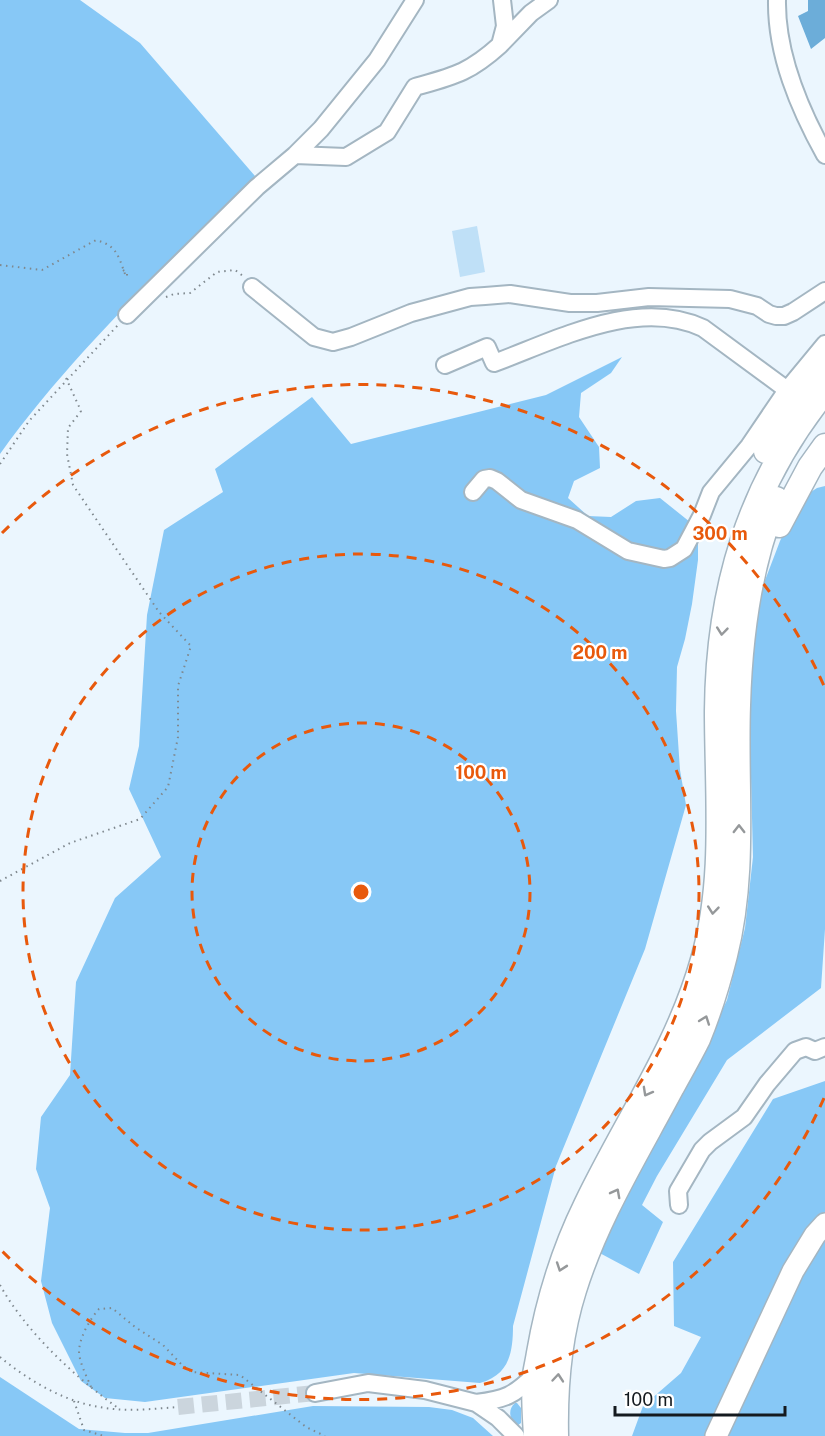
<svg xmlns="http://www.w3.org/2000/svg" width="825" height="1436" font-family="'Public Sans',sans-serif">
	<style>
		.green { fill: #bfe0f7 }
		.forest { fill: #87c8f6 }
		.water { fill: #6cadd9 }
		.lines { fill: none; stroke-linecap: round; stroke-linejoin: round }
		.minor-tunnel { stroke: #cbd5dd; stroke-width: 16; stroke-dasharray: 16 8; stroke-linecap: butt }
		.minor-casing { stroke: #a4b6c2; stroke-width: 20 }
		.major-casing { stroke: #a4b6c2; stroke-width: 24 }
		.highway-casing { stroke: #a4b6c2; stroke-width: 27 }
		.path { stroke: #7f888e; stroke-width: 2; stroke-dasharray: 1.5 4.5; stroke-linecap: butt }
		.minor { stroke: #fff; stroke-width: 16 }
		.major { stroke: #fff; stroke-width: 21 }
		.highway { stroke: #fff; stroke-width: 24 }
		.oneway { stroke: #95989a }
		.ring { fill: none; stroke: #e8590c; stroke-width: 3; stroke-dasharray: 10 8 }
		.centre { fill: #e8590c; stroke: #fff; stroke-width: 3 }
		.ring-label { font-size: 18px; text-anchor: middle; font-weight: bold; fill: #e8590c; stroke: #fff; stroke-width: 4.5; stroke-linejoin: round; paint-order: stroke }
	</style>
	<rect width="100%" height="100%" fill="#ebf6fe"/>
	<path class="green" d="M477 226 485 272 460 277 452 231Z"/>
	<path class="forest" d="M0 0H80L140 43 255 176C168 265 73 352 0 454Z
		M622 357 611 373 581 393 579 417 599 447 600 468 574 481 568 498 588 516 611 517 636 501 660 498 690 522 698 534V560L692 604 685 639 677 667 676 711 680 770 686 805 645 949 556 1166 513 1326C513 1353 509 1375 480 1383L354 1373 145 1402 105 1398 81 1381 52 1323 41 1281 50 1208 36 1169 41 1117 70 1075 76 982 115 898 161 857 129 789 139 746 147 615 164 530 223 492 215 469 312 397 351 444 546 395Z
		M825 486V929L821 988 727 1060 657 1176 642 1205 663 1222 639 1274 594 1250 633 1176 682 1093 727 1000 745 928 753 857 748 659 756 604 780 541 800 499 817 488Z
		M825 1081V1436H632L643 1406 681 1373 701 1337 674 1326 673 1262 773 1099Z
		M0 1377 79 1429 125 1433H148L313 1406 429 1407 452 1410 473 1418 493 1436H0Z
		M515 1403H517L521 1408V1423L517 1426C510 1420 507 1410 515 1403Z"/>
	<path class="water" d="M808 0H825V38L811 49 798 16 808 11Z"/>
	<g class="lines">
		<path class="minor-tunnel" d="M178 1407 315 1393"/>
		<g class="minor-casing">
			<path id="minor" d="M502 0 505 26 500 45 531 13 549 0
				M777 0C776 54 799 108 825 155
				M295 155 346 157 387 132 415 87C454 76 469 73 500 45
				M252 287 314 337 333 342 351 337 411 313 470 297 485 296 510 294 570 303H597L649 297 730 299 757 306 769 314 776 316H784L793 312 825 291
				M127 315 257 187 295 155 321 129 377 60 415 0
				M445 365 487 347 494 363C557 340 637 297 703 328L794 395
				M473 492 484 479 490 478 497 481 521 500 577 520 628 551 664 559 670 558 684 549 702 515 711 492 749 446 787 390 825 344
				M679 1205 678 1191 702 1150 710 1142 744 1117 767 1084 795 1051 806 1047 815 1051 825 1047
				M315 1393 368 1383 425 1390 476 1403 498 1418 516 1436
				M476 1403C506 1399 513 1396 535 1375"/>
		</g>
		<g class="major-casing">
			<path id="major" d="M716 1436 793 1271 815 1235 825 1224"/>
		</g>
		<g class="highway-casing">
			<path id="highway" d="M766 451 797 397 825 360
				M779 525 810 467 825 446
				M536 1436C535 1416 533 1395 535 1375 536 1368 538 1360 539 1353 548 1301 563 1252 586 1205 625 1123 678 1049 703 960 726 880 717 794 717 711 718 591 748 486 825 391
				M556 1436C555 1388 559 1337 574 1290 596 1219 637 1153 672 1087 681 1071 690 1055 698 1039 709 1012 718 983 725 955 746 872 735 789 738 705 740 635 749 564 776 499"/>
		</g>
		<path class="path" d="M0 265 42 270 96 240C117 246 118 255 125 274
			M123 270 127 273V278
			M166 297 174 294 190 293 217 272 235 270 243 276
			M0 464 29 421 118 325
			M0 881 70 843 140 819 168 787 178 737V686L191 646 159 612 73 485 67 454 68 428 81 411 66 378
			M0 1285C26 1332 75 1377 118 1408
			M0 1357C28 1380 63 1401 99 1407 125 1412 152 1409 178 1407
			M91 1387C87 1377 79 1362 79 1351 80 1336 90 1319 99 1309L112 1308 135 1327 163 1345 182 1365 192 1372 240 1375 306 1427 325 1436
			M74 1401 84 1430 104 1436"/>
		<use href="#minor" class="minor"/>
		<use href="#major" class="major"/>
		<use href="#highway" class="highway"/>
	</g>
	<defs><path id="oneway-chevron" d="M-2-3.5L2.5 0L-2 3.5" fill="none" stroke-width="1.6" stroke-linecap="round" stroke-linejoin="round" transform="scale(1.5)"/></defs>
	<g class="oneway">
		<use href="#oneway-chevron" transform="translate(722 631) rotate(96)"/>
		<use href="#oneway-chevron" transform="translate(739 829) rotate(-90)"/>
		<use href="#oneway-chevron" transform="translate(713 910) rotate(96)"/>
		<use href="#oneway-chevron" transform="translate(705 1020) rotate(-70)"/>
		<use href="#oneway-chevron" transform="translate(647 1092) rotate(119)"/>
		<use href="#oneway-chevron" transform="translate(616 1193) rotate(-62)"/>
		<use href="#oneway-chevron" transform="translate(561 1267) rotate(109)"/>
		<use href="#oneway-chevron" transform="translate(558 1378) rotate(-85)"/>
	</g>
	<g class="ring">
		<circle cx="361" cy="892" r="169"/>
		<circle cx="361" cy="892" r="338"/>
		<path d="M824 1098A507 507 0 0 1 2 1251M2 533A507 507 0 0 1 824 686"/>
	</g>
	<circle cx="361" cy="892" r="9" class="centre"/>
	<g class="ring-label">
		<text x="720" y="540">300 m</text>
		<text x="600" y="659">200 m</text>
		<text x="481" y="779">100 m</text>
	</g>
	<path d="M615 1406v9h170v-9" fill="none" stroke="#141a1f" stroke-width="3"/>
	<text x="624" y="1406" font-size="18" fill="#141a1f" stroke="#ffffff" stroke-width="4.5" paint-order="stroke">100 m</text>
</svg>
